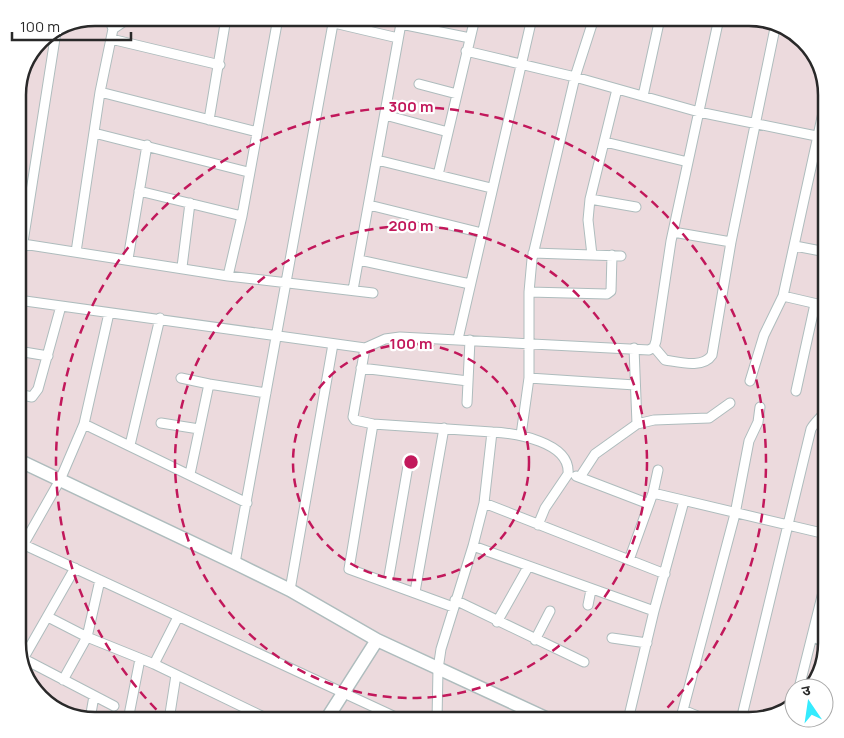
<svg xmlns="http://www.w3.org/2000/svg" width="844" height="738" font-family="Manrope,'Noto Sans Devanagari',sans-serif">
	<style>
		.lines { fill: none; stroke-linecap: round; stroke-linejoin: round }
		.street-casing { stroke: #aebcbd; stroke-width: 11 }
		.secondary-casing { stroke: #aebcbd; stroke-width: 15 }
		.street { stroke: #fff; stroke-width: 9 }
		.secondary { stroke: #fff; stroke-width: 12 }
		.ring { fill: none; stroke: #c2185b; stroke-width: 2.5; stroke-dasharray: 9 6 }
		.rim { fill: none; stroke: #292929; stroke-width: 2.5 }
		.centre { fill: #c2185b; stroke: #fff; stroke-width: 2.5 }
		.ring-label { font-size: 15px; text-anchor: middle; font-weight: bold; fill: #c2185b; stroke: #fff; stroke-width: 4.5; stroke-linejoin: round; paint-order: stroke }
	</style>
	<rect width="100%" height="100%" fill="#ecdadd"/>
	<g class="lines">
		<g class="street-casing">
			<path id="street" d="M313 18 398 38
				M401 24 470 38
				M113 29 129 18
				M111 39 220 65
				M466 51 575 77 699 112 826 138
				M419 84 457 94
				M100 92 257 132
				M643 96 660 18
				M385 115 448 132
				M209 120 226 18
				M94 133 248 172
				M605 142 688 162
				M377 160 491 188
				M438 175 475 18
				M139 191 242 216
				M590 199 636 207
				M369 205 482 233
				M673 232 731 242
				M23 244 228 276 373 293
				M795 246 826 252
				M76 252 100 92 113 29 109 18
				M533 253 621 256
				M592 255 588 220 590 199 617 89
				M128 259 147 145
				M359 260 470 284
				M182 267 190 203
				M18 274 56 32
				M228 276 242 216 278 18
				M353 290 402 18
				M529 292 607 294 611 291 612 255
				M783 296 826 306
				M18 300 365 348 385 339 400 337 649 350 654 347 656 341 671 241 719 18
				M458 339 532 18
				M654 347 665 360C679 362 703 369 712 355L731 242 775 28
				M365 348 353 417 355 420 373 424 492 432 484 503 473 546 441 649 438 669 437 720
				M634 348 637 424
				M18 351 48 356
				M361 368 468 381
				M181 378 209 384
				M529 378 635 385
				M750 381 764 335 783 296 826 99
				M796 391 815 304
				M18 394 32 397 38 389 61 306
				M467 403 470 340
				M161 423 199 429
				M84 424 247 503
				M373 424 349 569 453 607
				M492 432C515 433 571 442 568 474L545 508 538 525
				M521 435 529 378V292L532 259 575 77 594 18
				M130 445 160 318
				M190 474 209 384 266 393
				M576 476 649 504
				M580 477 595 454 637 424 654 420 709 418 730 403
				M653 493 826 534
				M484 503 665 574
				M18 542 402 720
				M473 546 654 611
				M18 554 60 480 84 424 109 313
				M629 560 653 493 658 470
				M235 563 334 18
				M388 582 408 466
				M290 590 333 344
				M415 592 444 428
				M455 600 584 662
				M588 605 591 590
				M48 617 87 637 154 664 270 720
				M497 622 528 567
				M813 637 826 642
				M612 638 647 643
				M535 640 550 611
				M22 658 114 706
				M23 659 75 568
				M154 664 178 617
				M63 680 87 637 100 580
				M799 688 826 580
				M683 710 735 514 749 441 758 422 760 407
				M90 719 94 696
				M128 720 140 659
				M169 720 176 675
				M628 720 654 611 684 501
				M680 720 683 710 707 720
				M741 720 811 429C815 421 823 417 826 409"/>
		</g>
		<g class="secondary-casing">
			<path id="secondary" d="M18 460 235 563 290 590 377 640 550 720
				M326 720 377 640"/>
		</g>
		<use href="#street" class="street"/>
		<use href="#secondary" class="secondary"/>
	</g>
	<g class="ring">
		<circle cx="411" cy="462" r="118"/>
		<circle cx="411" cy="462" r="236"/>
		<path d="M167 720A355 355 0 1 1 655 720"/>
	</g>
	<path d="M0 0H844V738H0ZM95 26H749A69 69 0 0 1 818 95V643A69 69 0 0 1 749 712H95A69 69 0 0 1 26 643V95A69 69 0 0 1 95 26Z" fill="#fff" fill-rule="evenodd"/>
	<path class="rim" d="M95 26H749A69 69 0 0 1 818 95V643A69 69 0 0 1 749 712H95A69 69 0 0 1 26 643V95A69 69 0 0 1 95 26Z"/>
	<circle cx="411" cy="462" r="8" class="centre"/>
	<g class="ring-label">
		<text x="411" y="112">300 m</text>
		<text x="411" y="231">200 m</text>
		<text x="411" y="349">100 m</text>
	</g>
	<g transform="translate(809 703) rotate(347)"><circle r="24" fill="#ffffff" stroke="#a9a9a9"/>
	<path d="M0-4L9 19L0 12L-9 19Z" fill="#35ebfe"/>
	<text y="-8" font-size="14" font-weight="bold" text-anchor="middle" fill="#292929">उ</text>
	</g>
	<path d="M12 32v8h119v-8" fill="none" stroke="#292929" stroke-width="2.5"/>
	<text x="20" y="32" font-size="15" fill="#292929" stroke="#ffffff" stroke-width="4" paint-order="stroke">100 m</text>
</svg>
